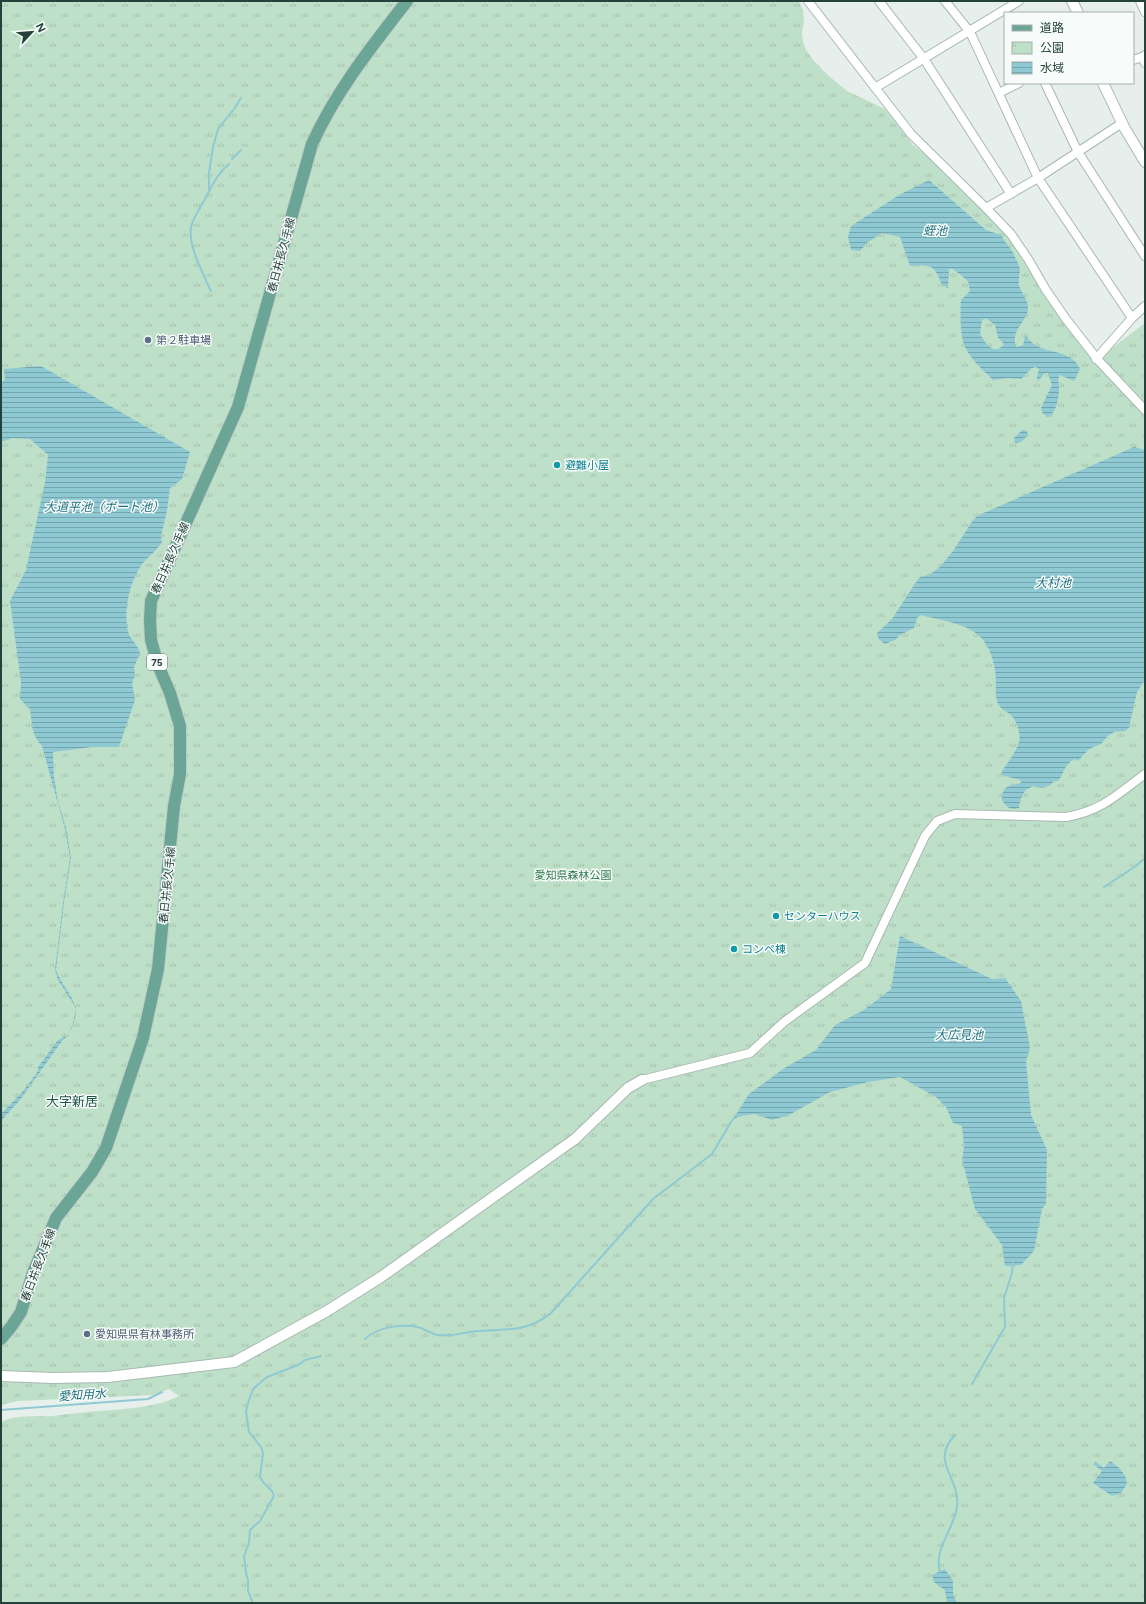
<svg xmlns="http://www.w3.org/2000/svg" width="1146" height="1604" font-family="Figtree,'Noto Sans JP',sans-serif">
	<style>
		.park { fill: url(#park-tufts) }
		.water { fill: url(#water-rules); fill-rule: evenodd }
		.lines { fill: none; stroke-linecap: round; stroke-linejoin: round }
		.stream { stroke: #8ec9d4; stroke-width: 2 }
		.minor-casing { stroke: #a8b8b2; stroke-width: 10 }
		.tertiary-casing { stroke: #a8b8b2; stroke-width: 12 }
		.primary-casing { stroke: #c2cac8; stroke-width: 14 }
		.minor { stroke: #fff; stroke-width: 8 }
		.tertiary { stroke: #fff; stroke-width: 10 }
		.primary { stroke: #6aa596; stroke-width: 12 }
		.service-dot { fill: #5c6f8a; stroke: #f7fbf9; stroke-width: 1.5 }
		.culture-dot { fill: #0f9aa8; stroke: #f7fbf9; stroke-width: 1.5 }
		.labels { text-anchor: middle; stroke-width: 3; stroke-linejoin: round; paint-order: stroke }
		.shield { fill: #f7fbf9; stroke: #637a73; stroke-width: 1 }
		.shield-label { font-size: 10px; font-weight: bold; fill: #24423a }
		.street-label { font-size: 11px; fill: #24423a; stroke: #f7fbf9 }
		.service-label { font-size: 11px; fill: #4e5e75; stroke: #f7fbf9; text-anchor: start }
		.culture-label { font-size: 11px; fill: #0d838f; stroke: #f7fbf9; text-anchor: start }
		.park-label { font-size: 11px; fill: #2d7a4b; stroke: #f7fbf9 }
		.water-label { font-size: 12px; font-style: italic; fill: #1c6f80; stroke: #f7fbf9 }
		.quarter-label { font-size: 13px; fill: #1f5548; stroke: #f7fbf9 }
	</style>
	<defs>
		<pattern id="park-tufts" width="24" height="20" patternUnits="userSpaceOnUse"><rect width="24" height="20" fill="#bfe0c8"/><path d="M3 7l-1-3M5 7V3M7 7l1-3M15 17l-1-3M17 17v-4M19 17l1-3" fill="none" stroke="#a4c1ad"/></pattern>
		<pattern id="water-rules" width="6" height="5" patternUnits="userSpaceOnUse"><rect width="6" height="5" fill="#8ec9d4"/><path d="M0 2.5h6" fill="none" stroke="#74a5ad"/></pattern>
	</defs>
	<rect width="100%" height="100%" fill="#e6efeb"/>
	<path class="park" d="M1 1H799L803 10 804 22 802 33 803 42 806 50 814 61 829 76 847 91 885 109 913 145 942 167 1009 235 1096 360 1145 323V1603H1V1422C17 1414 35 1417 52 1416 68 1414 83 1412 98 1411 126 1409 154 1408 179 1396L169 1389 153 1395 18 1401 1 1405Z"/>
	<path class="water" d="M929 180 986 230 1001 235C1004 242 1011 247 1014 255 1016 259 1019 265 1020 269 1020 274 1018 280 1019 285 1021 293 1028 299 1028 308 1028 321 1010 330 1016 347L1023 345 1025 336C1030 339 1032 344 1037 346 1052 354 1073 351 1080 369L1074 381 1060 375 1058 379C1061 388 1058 413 1048 417L1043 414 1041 408 1052 385 1048 373H1045L1038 381 1037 377 1039 369 1036 367 1032 368 1021 379 1008 378 993 380C983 370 971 360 965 347 960 337 960 312 961 300L970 291 968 281 953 269H949L948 288 942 285C934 264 931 265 910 266L900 237 882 233 868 242 860 251 851 250 848 237 851 226 899 195ZM986 318 995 325 998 338 1004 344C994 357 985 343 980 334L982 320Z
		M41 366 190 452 182 479 170 488 167 511 161 536 162 542C157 550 149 556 143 563 130 580 123 610 128 631 130 640 138 644 140 653L134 667 135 675 132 684 135 700 119 747H92L53 752 54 778 58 802 66 828 71 858 64 902 56 970C63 990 83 1002 73 1025 70 1031 68 1036 62 1041L20 1100 1 1121V1114L24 1090 38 1071V1067L58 1040 68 1035 73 1023 76 1008 58 980 55 970 63 903 70 858 65 829 42 746C31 735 32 723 30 709L20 699 21 682 10 601 26 570 45 482 48 455 30 439 13 438 1 442V384L5 379 4 369Z
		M1022 430 1027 431 1028 435 1021 442 1015 443 1014 438Z
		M1134 447 1145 450V680L1137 692 1129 728 1125 731 1114 732 1108 736 1101 744 1089 749 1078 761 1074 759C1062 767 1065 773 1058 781H1054C1049 788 1041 789 1034 786 1022 790 1021 797 1019 808 1011 811 1006 807 1002 800 1001 786 1010 785 1021 783L1020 780 1002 775V771C1008 762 1016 752 1019 742 1021 735 1017 722 1012 716 1008 712 1001 710 998 704 994 694 997 681 995 670 988 624 958 625 921 615L917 618 914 628 900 635 895 640 885 644C881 641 877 639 877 633L892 619 916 582 920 577 929 575 940 567 953 551 973 520 979 515Z
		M900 936 992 979 1005 978 1021 1001 1030 1048 1026 1061 1031 1115 1047 1150 1046 1204 1042 1209 1034 1251 1021 1265 1005 1266 1002 1245 975 1209 962 1160 964 1147 962 1126 953 1123 946 1107 936 1097 900 1077 868 1082 830 1092 789 1115 772 1120 755 1114 741 1116 733 1119 749 1094 783 1069 816 1050 835 1025 864 1010 891 989Z
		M1110 1461C1119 1467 1126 1473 1127 1484L1121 1493 1112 1496 1093 1483 1102 1471 1093 1464 1096 1462 1104 1468Z
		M945 1569 953 1581V1594L957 1603H947L945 1590 934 1582 932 1575Z"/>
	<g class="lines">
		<path class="stream" d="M232 159 241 150
			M209 189V173L213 147 218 129 234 109 241 98
			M211 291C203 274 188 246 191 227 193 218 200 208 205 199 212 186 217 174 229 164
			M1104 887 1136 866 1145 858
			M365 1339C377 1327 401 1324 418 1327 425 1329 431 1334 438 1335 451 1337 465 1332 478 1331 506 1329 528 1332 551 1313L653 1199 712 1154 731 1122 734 1118
			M972 1384 1005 1327 1004 1298 1012 1273 1013 1263
			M1 1410 148 1399 162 1392
			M940 1572C933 1550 954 1529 957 1507 961 1478 929 1462 955 1435
			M253 1603 248 1591V1580L246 1573 244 1556 249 1543 250 1530 260 1521 274 1496 272 1491 263 1482 260 1477 263 1453 261 1447 249 1432 246 1412 248 1403 253 1389 267 1377 298 1365 305 1360 321 1356"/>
		<g class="minor-casing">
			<path id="minor" d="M808 1 911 134 986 208 1011 234 1028 259 1046 290 1066 319 1098 360 1145 410
				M879 1 924 59 1011 194
				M945 1 970 32 1038 178 1132 318
				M1140 1 1145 12
				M1145 55 1142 57 1145 63
				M1133 60 1142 57
				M1045 83 1078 152 1145 256
				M875 88 1019 1
				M999 93 1019 83
				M986 208 1038 178 1122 123
				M1096 359 1132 318 1145 306
				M642 1080 750 1053 784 1022 865 963 925 836 937 821 955 814 1066 817C1101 811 1117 795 1145 774"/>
		</g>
		<g class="tertiary-casing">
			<path id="tertiary" d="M1072 1 1078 13
				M1103 83 1124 127 1145 162
				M1 1376 53 1378 108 1377 234 1362 327 1311 381 1277 575 1139 628 1088 642 1080"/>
		</g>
		<g class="primary-casing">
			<path id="primary" d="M1 1339 11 1327 21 1312 33 1273 56 1218 92 1172 106 1148 143 1038 158 969 174 806 180 774V726L170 693 158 665 151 640 150 620 151 601 238 407 312 144C336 91 372 46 407 1"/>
		</g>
		<use href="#minor" class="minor"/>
		<use href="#tertiary" class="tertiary"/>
		<use href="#primary" class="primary"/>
	</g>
	<g class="service-dot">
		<circle cx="148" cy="340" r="4"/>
		<circle cx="87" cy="1334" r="4"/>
	</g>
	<g class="culture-dot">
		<circle cx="557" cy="465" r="4"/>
		<circle cx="776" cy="916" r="4"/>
		<circle cx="734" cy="949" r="4"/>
	</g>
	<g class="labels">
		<rect class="shield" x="147" y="654" width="20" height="16" rx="3"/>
		<g class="shield-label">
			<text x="157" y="666">75</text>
		</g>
		<g class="street-label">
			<text transform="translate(281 255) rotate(-75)" y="4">春日井長久手線</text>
			<text transform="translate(170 558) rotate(-66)" y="4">春日井長久手線</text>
			<text transform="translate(167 885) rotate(-84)" y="4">春日井長久手線</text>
			<text transform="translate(38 1265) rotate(-69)" y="4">春日井長久手線</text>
		</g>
		<g class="service-label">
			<text x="156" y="344">第２駐車場</text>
			<text x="95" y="1338">愛知県県有林事務所</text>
		</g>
		<g class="culture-label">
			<text x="565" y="469">避難小屋</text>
			<text x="784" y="920">センターハウス</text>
			<text x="742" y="953">コンペ棟</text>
		</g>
		<g class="park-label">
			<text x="573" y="879">愛知県森林公園</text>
		</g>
		<g class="water-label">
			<text x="935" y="235">蛭池</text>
			<text x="104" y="511">大道平池（ボート池）</text>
			<text x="1053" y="587">大村池</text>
			<text x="959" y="1039">大広見池</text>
			<text transform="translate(82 1395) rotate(-4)" y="4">愛知用水</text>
		</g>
		<g class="quarter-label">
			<text x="72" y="1106">大字新居</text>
		</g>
	</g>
	<rect width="1146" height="1604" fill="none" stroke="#24423a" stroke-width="4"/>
	<rect x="1004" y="12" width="130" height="72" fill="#f7fbf9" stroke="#a3b1ad"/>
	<rect x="1012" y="25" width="20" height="6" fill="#6aa596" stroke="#a3b1ad"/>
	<text x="1040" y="32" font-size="12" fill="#24423a">道路</text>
	<rect x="1012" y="42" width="20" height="12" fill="url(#park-tufts)" stroke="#a3b1ad"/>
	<text x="1040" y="52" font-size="12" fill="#24423a">公園</text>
	<rect x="1012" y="62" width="20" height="12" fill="url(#water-rules)" stroke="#a3b1ad"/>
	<text x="1040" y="72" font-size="12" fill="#24423a">水域</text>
	<g transform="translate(32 32) rotate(64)" stroke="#f7fbf9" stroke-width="3" paint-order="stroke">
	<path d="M0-3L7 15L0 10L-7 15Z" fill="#24423a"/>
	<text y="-6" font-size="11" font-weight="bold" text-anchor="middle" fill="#24423a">N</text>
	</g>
</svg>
